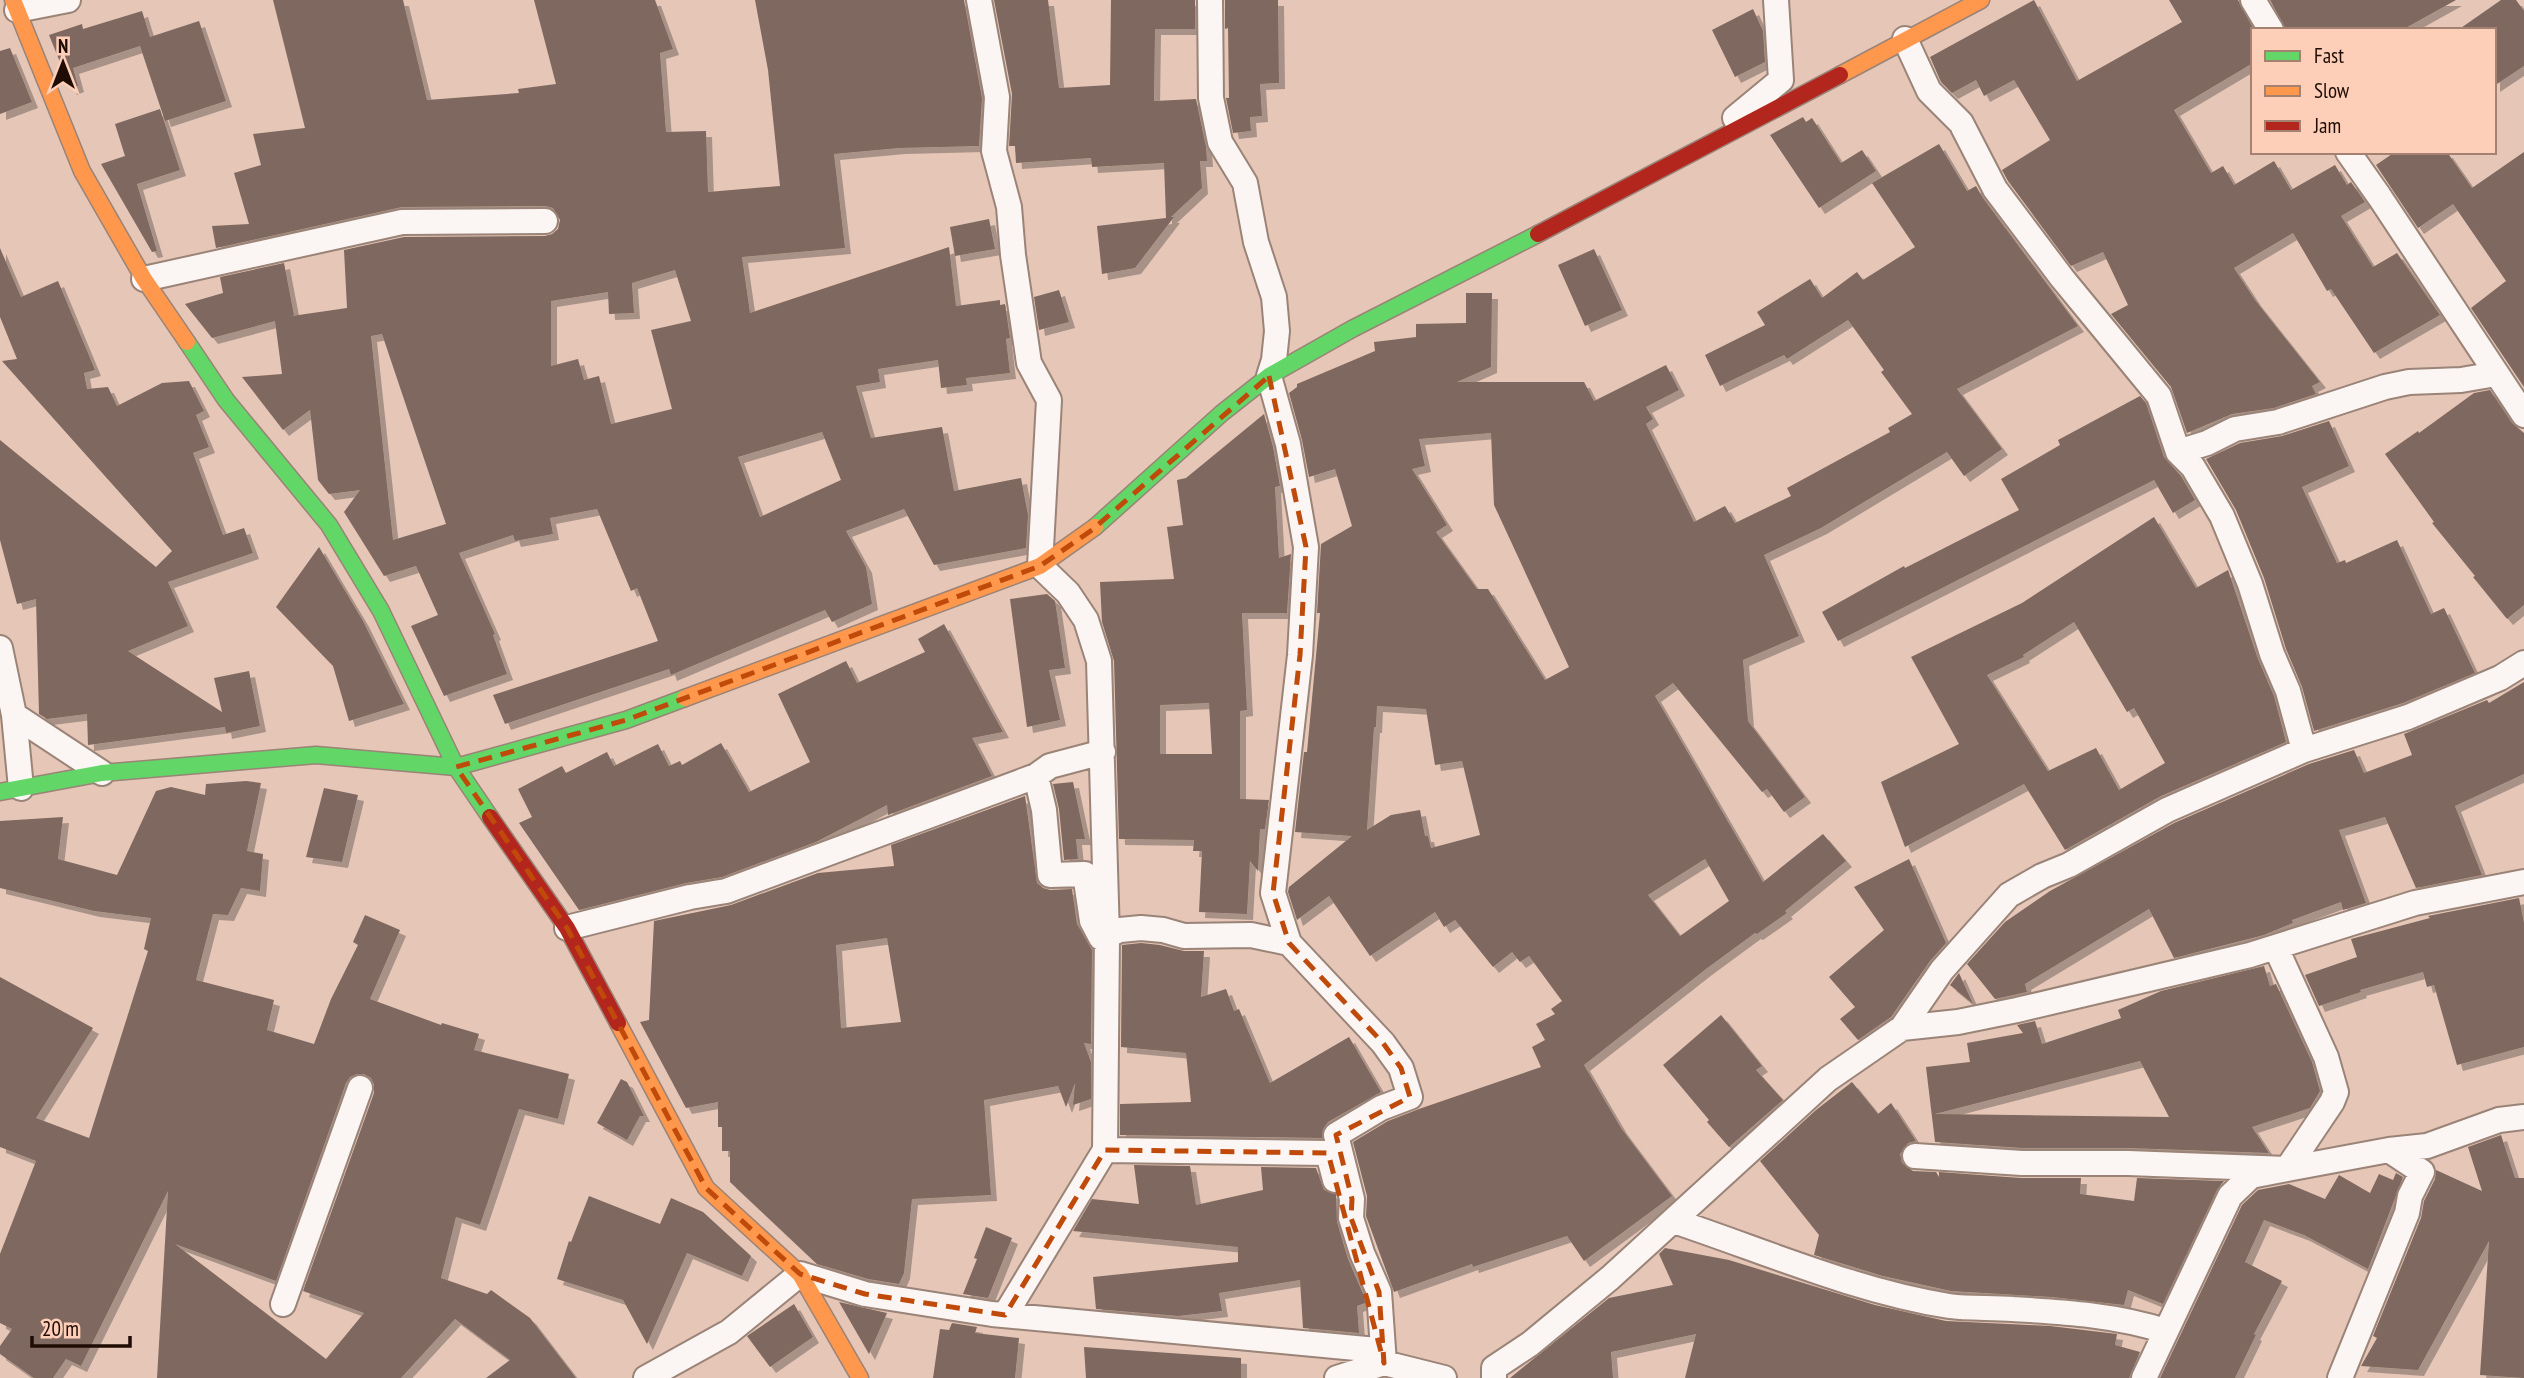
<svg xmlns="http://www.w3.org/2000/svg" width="2524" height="1378" font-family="'PT Sans Narrow',sans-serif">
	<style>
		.building { fill: #7f685e; fill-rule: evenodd; filter: url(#shadow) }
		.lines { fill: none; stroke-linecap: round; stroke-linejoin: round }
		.street-casing { stroke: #9a8377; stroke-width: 28 }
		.fast-casing { stroke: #9a8377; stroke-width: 19 }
		.slow-casing { stroke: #9a8377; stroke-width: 19 }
		.jam-casing { stroke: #9a8377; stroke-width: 19 }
		.street { stroke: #fbf6f4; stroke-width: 24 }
		.fast { stroke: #63d668; stroke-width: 16 }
		.slow { stroke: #ff974d; stroke-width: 16 }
		.jam { stroke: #b3261e; stroke-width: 16 }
		.marked { fill: none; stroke: #c04a0a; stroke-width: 5; stroke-dasharray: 14 9; stroke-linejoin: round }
	</style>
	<defs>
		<filter id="shadow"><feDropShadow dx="6" dy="6" stdDeviation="0" flood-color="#0004"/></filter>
	</defs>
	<rect width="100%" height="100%" fill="#e5c6b7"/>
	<path class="building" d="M273 0H403L427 100 519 93 518 89 556 84 534 0H655L673 49 660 53 666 132 706 131 708 192 780 186 768 70 755 0H964L982 98 979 146 899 148 834 154 845 248 742 257 750 313 949 247 956 306 1000 300V305L1005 304 1010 338 1006 339 1010 373 966 378 967 385 941 388 938 360 878 369 880 382 856 386 871 438 942 427 954 491 1021 478 1028 515 1026 548 934 565 904 509 846 531 866 567 872 604 832 622 825 610 671 675 669 669 505 724 493 695 658 641 637 588 631 591 597 509 550 518 553 534 515 541 513 535 459 553 495 634 493 635 507 674 444 696 411 626 438 615 416 566 384 576 344 512 360 490 329 494 318 480 310 410 283 430 242 377 282 374 275 321 212 338 185 304 223 293 220 277 284 263 294 315 292 316 347 308 344 250 404 237 545 236 552 234 558 229 560 220 553 208 545 206 402 207 216 248 212 226 249 224 234 173 261 165 253 134 305 128ZM675 270 691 321 651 330 672 409 611 424 599 376 584 380 578 359 551 366V301L608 292 609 314 634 313 632 283ZM382 334 446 524 393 540 371 336ZM822 432 841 480 760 517 738 457Z
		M994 0H1048L1059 88 1110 85 1111 0H1195V29H1155L1154 101 1196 99 1206 147 1207 161H1200L1202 188 1171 217H1174L1135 268 1102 274 1097 226 1166 218 1164 163 1092 167 1091 158 1016 163 1015 146H1009L1012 94Z
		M1225 0H1278L1279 83 1260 84 1262 116 1250 117 1251 131 1233 133 1226 98H1229L1228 28 1225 29Z
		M2034 0 2077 81 2182 22 2169 0H2238L2254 30 2253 63 2174 110 2211 173 2223 166 2234 185 2274 161 2291 190 2335 165 2347 185 2351 182 2365 202 2341 216 2373 267 2397 253 2440 315 2374 353 2331 289 2327 291 2293 233 2234 268 2255 300 2320 382 2312 386 2316 394 2274 408 2232 414 2187 433 2171 387 2111 314 2128 305 2103 252 2071 266 2008 181 2002 170 2050 140 2014 80 1984 96 1976 80 1952 93 1941 82 1930 57Z
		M2270 0H2456L2402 30H2286Z
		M2501 0H2516L2524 11V66L2494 86V30H2458Z
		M1753 9 1763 31 1765 62 1735 77 1712 30Z
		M142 11 150 37 199 21 226 101 165 121 140 46 73 68 78 86 71 89 49 35 82 24 83 29Z
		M10 48 32 102 0 114V51Z
		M160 109 180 170 137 184 157 251 152 252 101 164 125 156 115 124Z
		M1803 117 1806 122 1812 118 1841 163 1862 150 1876 171 1819 208 1770 135Z
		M1939 144 1967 191 1976 186 1983 198 2078 326 1957 389 2002 449 1964 476 1947 452 1821 528 1764 555 1799 636 1743 660 1748 721 1805 797 1784 812 1767 789 1762 792 1673 683 1655 696 1763 882 1823 834 1846 861 1785 911 1787 913 1757 934 1755 933 1706 969 1584 1065 1621 1128 1672 1196 1584 1261 1567 1236 1473 1267 1472 1264 1394 1292 1366 1216 1367 1196 1353 1142 1388 1121 1419 1109 1541 1067 1532 1047 1545 1040 1536 1024 1555 1014 1551 1009 1562 1001 1529 956 1520 962 1512 952 1493 967 1455 920 1444 927 1435 912 1370 956 1329 896 1297 920 1288 892 1289 887 1352 836 1295 832 1304 752H1307L1320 613H1317L1321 544 1352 526 1335 469 1309 477 1302 440 1289 393 1297 387V384L1375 351 1374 342 1416 337V324L1466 323V293H1492L1491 367 1457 382H1584L1594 401 1666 365 1679 390 1646 407 1653 419 1646 424 1694 522 1725 506 1735 523 1791 496 1787 488 1890 432 1888 428 1912 414 1881 372 1884 370 1848 320 1787 359 1784 355 1720 386 1705 355 1765 325 1757 312 1810 279 1822 298 1857 272 1863 280 1915 247 1872 183ZM1491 433 1494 505 1569 667 1545 680 1488 589H1477L1436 532 1447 525 1412 469 1425 466 1419 439ZM1377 706 1426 709 1435 765 1462 761 1480 835 1431 848 1428 836H1425L1420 810 1391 815 1367 830 1374 727H1376ZM1705 859 1729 901 1680 936 1648 895Z
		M2395 152H2447L2472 188 2524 152V387L2471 308 2506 281 2453 204 2418 228 2376 165Z
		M989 219 995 249 955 256 950 227Z
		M0 248 21 297 58 281 95 370 84 373 87 389 108 387 117 406 162 383 189 381 204 411 196 415 209 447 193 453 223 535 244 528 253 553 168 582 188 626 128 651 222 712 214 678 249 671 260 726 226 733 225 727 88 745 87 714 47 719 39 714 36 599 17 604 0 540V440L156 567 172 551 2 361 17 359 0 317Z
		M1594 249 1622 310 1585 326 1558 265Z
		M1059 290 1069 322 1039 330 1034 297Z
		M2490 390 2512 423 2524 433V605L2507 619 2473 577 2475 576 2432 523 2434 522 2385 454 2418 431 2419 433 2474 393Z
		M2140 396 2146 403 2164 457 2181 476 2195 500 2173 513 2154 480 1838 641 1822 612 1904 566 1905 568 2019 510 2001 479 2060 445 2058 440Z
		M1264 414 1273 447 1280 486 1275 487 1279 558 1291 554 1287 613H1242L1247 710 1240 711V799L1269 800 1265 829H1260L1258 871 1250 861 1247 914 1199 912 1202 851H1193L1194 840 1119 839 1114 661 1102 622 1100 582 1174 579 1167 527 1183 525 1177 480 1186 478ZM1209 703 1212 754H1160V705Z
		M2329 421 2349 466 2302 487 2337 563 2345 560 2346 563 2397 540 2431 614 2444 608 2475 673 2403 703 2314 731 2302 687 2286 649 2264 578 2236 510 2206 459 2240 443 2282 436Z
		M2154 517 2196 588 2228 570 2258 659 2274 696 2286 742 2161 796 2065 850 2024 784 1905 847 1881 782 1959 744 1911 657 2022 603ZM2074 622 2127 712 2134 708 2165 763 2119 790 2096 748 2048 771 1987 675 2024 657 2023 655Z
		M319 547 363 621 404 704 349 721 333 666 276 607Z
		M1047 594 1055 601 1065 668 1049 670 1060 720 1027 727 1010 599Z
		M944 624 1003 732 972 738 992 776 888 815 887 805 816 842 722 877 686 883 579 910 519 823 532 817 518 789 562 766 566 773 607 752 614 766 658 744 669 766 680 761 682 765 721 743 749 792 810 762 778 694 846 661 857 683 925 652 918 639Z
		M2524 682V774L2455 806 2482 875 2416 888 2385 817 2339 830 2366 903 2343 910 2341 902 2292 920 2293 923 2264 935 2174 958 2149 909 2025 984 2027 992 1995 999 1967 964 2005 922 2050 891 2174 823 2309 764 2354 750 2364 773 2412 755 2404 734 2487 700 2489 703Z
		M246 781 261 783 247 851 263 854 260 891 241 888 228 915 213 914 196 980 274 1000 267 1030 314 1044 331 999 358 945 353 942 365 915 400 930 370 999 441 1025 442 1023 479 1034 474 1050 569 1074 558 1119 519 1109 480 1225 456 1217 441 1278 487 1294 491 1290 530 1318 576 1378H486L510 1360 455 1319 401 1378H157L168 1191 81 1366 66 1359 53 1378H34L0 1354V1346L12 1329 0 1323V1254L36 1161 0 1147V977L93 1028 36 1118 89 1138 148 951 144 949 151 918 94 911 0 888V821L63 817 58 859 117 875 156 791 171 787 205 795 206 784ZM357 1074H364L371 1078 374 1085V1093L303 1291 364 1313 326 1359 175 1244 276 1281 346 1083 350 1077Z
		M1073 782 1085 839H1076L1078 859 1064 860 1059 809 1053 784Z
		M324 788 358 795 342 862 306 857Z
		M1025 796 1037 883 1043 888 1050 890 1072 889 1077 924 1092 950 1091 1044 1084 1043 1091 1062V1099L1073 1105 1075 1083 1066 1107 1058 1086 984 1100 991 1195 912 1199 904 1273 899 1284 868 1279 817 1264 730 1182V1151H722V1127H718V1102L686 1108 640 1022 649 1020 654 921 731 905 818 873 894 866 891 845ZM887 938 901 1022 841 1028 836 945Z
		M1909 859 1946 943 1930 961 1891 1017 1858 1040 1840 1019 1855 1007 1829 977 1884 930 1854 887Z
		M2519 898 2524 923V1047L2457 1065 2434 985 2427 987 2423 972 2360 990 2361 992 2319 1006 2305 975 2357 957 2351 939 2430 918 2428 916Z
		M1141 943 1160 945 1184 951H1204L1201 997 1226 989 1234 1011 1239 1009 1270 1083 1349 1037 1381 1092 1328 1122 1323 1129 1322 1138 1120 1135V1104L1191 1102 1186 1053 1121 1047 1122 945Z
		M2264 966 2270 986 2276 984 2312 1062 2320 1091 2310 1108 2252 1127 2269 1153 2128 1148H2022L1935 1142 1926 1067 1970 1062 1967 1043 2023 1033 2017 1025 2035 1021 2042 1044 2121 1018 2118 1010 2161 991ZM2140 1061 2169 1117 1935 1114Z
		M1959 973 1973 1004 1950 985Z
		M1721 1015 1762 1066 1756 1070 1783 1100 1729 1147 1707 1122 1709 1120 1663 1065Z
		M621 1079 627 1082 644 1116H640L627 1140 597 1123Z
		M1852 1082 1878 1114 1891 1103 1916 1141 1908 1143 1900 1154 1902 1163 1913 1171 1936 1172 1939 1177V1172L2021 1178H2081L2080 1194 2134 1201 2137 1178 2224 1181 2217 1190 2163 1304 2128 1290 2124 1305 2052 1297 1951 1291 1883 1276 1814 1255 1819 1235 1760 1161 1816 1110Z
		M2501 1135 2515 1178H2524V1378L2480 1375 2489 1241 2418 1370 2361 1366 2377 1338 2373 1336 2421 1218 2424 1201 2435 1179 2436 1170 2482 1191 2468 1147Z
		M1134 1165 1190 1166 1196 1205 1263 1190 1261 1167 1316 1168 1324 1190 1336 1194 1337 1222 1348 1259 1364 1296 1365 1303 1357 1306 1359 1333 1303 1328 1300 1280 1219 1293 1222 1311 1178 1316 1096 1309 1093 1277 1238 1262V1247L1073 1231 1092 1199 1139 1204Z
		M2396 1173 2403 1177 2368 1269 2304 1235 2264 1220 2245 1262 2282 1281 2254 1334 2256 1335 2235 1378H2160L2242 1205 2258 1190 2289 1184 2325 1199 2339 1175 2370 1193 2379 1174 2393 1180Z
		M589 1196 660 1224 671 1198 703 1212 751 1256 742 1276 687 1253 647 1344 623 1300 557 1279 569 1241 571 1242Z
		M986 1227 1012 1238 988 1298 963 1294 977 1259 974 1258Z
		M1665 1248 1729 1260 1875 1305 1946 1321 2050 1326 2117 1334 2115 1345 2140 1352 2129 1378H1685L1696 1334 1611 1352 1613 1378H1510L1609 1298 1673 1285 1659 1254Z
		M839 1302 887 1313 869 1354Z
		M794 1304 813 1337 770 1367 747 1336Z
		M952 1323 977 1327 975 1333 1019 1338 1015 1378H933L940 1329 949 1330Z
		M1084 1347 1241 1358V1378H1086Z"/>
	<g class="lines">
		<g class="street-casing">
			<path id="street" d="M979 0 997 97 994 151 1009 207 1013 255 1029 363 1049 400 1040 566 1068 593 1086 620 1099 661 1107 937 1105 1150 1005 1315
				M2253 0 2271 30
				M17 10 68 0
				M1905 39 1929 91 1961 123 1995 189 2062 278 2159 396 2178 452 2193 467 2222 516 2250 584 2272 654 2288 691 2304 750
				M1735 118 1781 80 1776 0
				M2348 152 2379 196 2524 415
				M144 279 402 222 545 221
				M2178 452 2207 443 2235 429 2278 422 2385 387 2409 382 2461 380 2496 374
				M0 648 14 715 21 788
				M14 715 102 773
				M1036 776 1050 766 1103 752
				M567 928 690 897 726 891 1036 776 1044 810 1050 875 1085 874 1092 921 1101 938 1120 930 1141 928 1163 930 1184 936 1251 935 1289 943 1273 893 1300 655 1306 547 1288 444 1269 376 1274 360 1277 331 1274 297 1256 242 1245 183 1220 142 1211 98 1210 0
				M1289 943 1383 1043 1401 1068 1410 1097 1381 1108 1336 1135 1352 1199 1351 1218 1362 1253 1379 1292 1384 1363 1337 1378
				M1902 1028 1958 1022 2017 1010 2250 955 2415 903 2524 882
				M1105 1150 1328 1153 1335 1180
				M1915 1156 2022 1163H2128L2287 1169 2389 1150 2427 1146 2499 1120 2524 1117
				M1674 1221C1764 1251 1855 1291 1949 1306 1970 1309 1992 1307 2013 1309 2063 1312 2117 1315 2165 1331
				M283 1304 360 1088
				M646 1378 729 1332 800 1274 865 1294 992 1314 1377 1350 1384 1363 1444 1378
				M1494 1378V1368L1530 1344 1610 1278 1828 1079 1902 1028 1942 970 2009 895 2042 876 2069 865 2167 810 2304 750 2408 717 2500 678 2524 663
				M2144 1378 2230 1196 2251 1176 2287 1169 2332 1102 2336 1092 2326 1057 2276 948
				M2340 1378 2407 1213 2410 1196 2422 1172 2389 1150"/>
		</g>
		<g class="fast-casing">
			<path id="fast" d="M187 342 226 400 329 525 381 611 456 767 490 817
				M1095 527 1222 413 1269 376 1352 329 1538 234
				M0 792 102 773 316 755 456 767 626 720 685 698"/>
		</g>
		<g class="slow-casing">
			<path id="slow" d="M13 0 82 171 144 279 187 342
				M1840 75 1981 0
				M685 698 1040 566 1095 527
				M618 1023 706 1188 800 1274 860 1378"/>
		</g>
		<g class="jam-casing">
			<path id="jam" d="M1538 234 1840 75
				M490 817 567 928 618 1023"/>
		</g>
		<use href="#street" class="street"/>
		<use href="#fast" class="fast"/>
		<use href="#slow" class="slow"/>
		<use href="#jam" class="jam"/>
	</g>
	<path class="marked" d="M1269 376 1306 547 1300 655 1273 893 1289 943 1383 1043 1401 1068 1410 1097 1336 1135 1352 1199 1351 1218 1379 1292 1384 1363 1328 1153 1105 1150 1005 1315 865 1294 800 1274 706 1188 567 928 456 767 626 720 1040 566 1092 530Z"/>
	<rect x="2251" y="28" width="245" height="126" fill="#fdcfb9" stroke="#a48171" stroke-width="2"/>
	<rect x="2265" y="51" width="35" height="10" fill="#63d668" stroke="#a48171" stroke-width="2"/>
	<text x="2314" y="63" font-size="21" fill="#1f0c04">Fast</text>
	<rect x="2265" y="86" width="35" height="10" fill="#ff974d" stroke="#a48171" stroke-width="2"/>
	<text x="2314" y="98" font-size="21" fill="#1f0c04">Slow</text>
	<rect x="2265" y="121" width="35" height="10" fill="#b3261e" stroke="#a48171" stroke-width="2"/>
	<text x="2314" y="133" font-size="21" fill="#1f0c04">Jam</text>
	<g transform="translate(63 63)" stroke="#fdcfb9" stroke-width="5" paint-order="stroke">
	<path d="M0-5L12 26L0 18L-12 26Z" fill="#1f0c04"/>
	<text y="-10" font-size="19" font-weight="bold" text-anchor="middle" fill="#1f0c04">N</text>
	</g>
	<path d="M32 1336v10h98v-10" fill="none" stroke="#1f0c04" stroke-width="3.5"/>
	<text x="42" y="1336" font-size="21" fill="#1f0c04" stroke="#fdcfb9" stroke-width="5" paint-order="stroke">20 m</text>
</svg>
